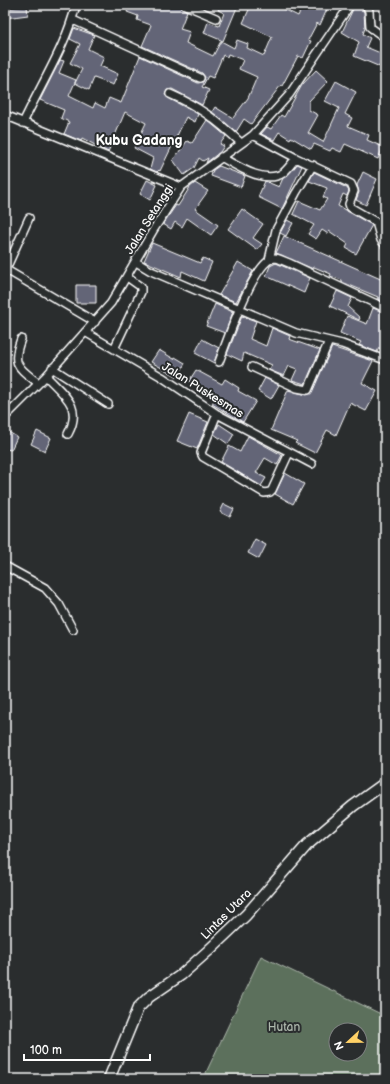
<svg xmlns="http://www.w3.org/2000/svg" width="390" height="1084" font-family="'Balsamiq Sans',sans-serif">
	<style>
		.green { fill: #5c705b; stroke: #aeb8ad; fill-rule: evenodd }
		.building { fill: #646577; stroke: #fff }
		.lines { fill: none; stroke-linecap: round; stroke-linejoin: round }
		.street-casing { stroke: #fff; stroke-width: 10 }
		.secondary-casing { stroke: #fff; stroke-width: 13 }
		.street { stroke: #2a2d2e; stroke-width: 7 }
		.secondary { stroke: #2a2d2e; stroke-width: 10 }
		.labels { text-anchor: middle; stroke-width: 4; stroke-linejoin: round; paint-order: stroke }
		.street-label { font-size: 12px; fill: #fff; stroke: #2a2d2e }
		.park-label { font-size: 12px; fill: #aeb8ad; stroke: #2a2d2e }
		.quarter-label { font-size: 14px; font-weight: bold; fill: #fff; stroke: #2a2d2e }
	</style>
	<rect width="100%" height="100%" fill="#2a2d2e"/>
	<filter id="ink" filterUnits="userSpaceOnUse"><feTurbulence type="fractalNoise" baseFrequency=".025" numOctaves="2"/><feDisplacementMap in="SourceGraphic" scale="8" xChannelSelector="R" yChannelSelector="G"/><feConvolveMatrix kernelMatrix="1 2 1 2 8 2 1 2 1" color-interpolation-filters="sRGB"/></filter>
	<g filter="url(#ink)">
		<path class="green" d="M261 956 385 1016V1079H203ZM336 1030H360V1054H336Z"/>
		<path class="building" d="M129 5H141L150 8 152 5 180 6 187 11 180 29 190 32 186 43 213 56 221 41 234 48 237 40 248 44 247 48 264 56 272 37 243 23 251 5H257L264 8 266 5H276L298 16 303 5H329L320 25 317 23 308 40 311 41 303 58 298 56 282 86 281 85 251 124 244 119 236 132 212 112 215 107 233 118 248 98 257 77 239 69 243 60 228 54 227 57 223 55 213 78 208 76 202 87 209 90 202 105 172 89 167 90 165 95 168 98 198 114 195 122 186 117 160 171 159 170 157 172 150 169 153 158 134 148 146 123 125 112 108 152 82 138 81 141 64 134 69 122 61 118 64 110 40 100 60 60 64 61 59 73 76 80 69 96 93 108 95 103 105 108 109 98 121 103 140 56 198 83 203 82 205 77 202 73 142 46 151 25 137 20 138 16 127 12Z
			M221 5H238L223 41 204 33 208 22 219 26 224 13 218 10Z
			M355 5 361 6 364 12 365 28 363 34 370 38 366 47 385 55V69L354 56 359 42 342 32Z
			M27 6 28 15 5 18V9Z
			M74 28 94 35 88 49 104 57 100 66 118 74 113 85 94 78 89 90 75 83 82 69 70 63 80 44 70 39Z
			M316 70 328 81 309 101V110L318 115 308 133 323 142 328 132 339 108 325 101 336 81 356 92 345 114 352 118 348 126 369 135 367 140 383 147 378 159 345 144 341 152 332 148 330 151 314 144 311 149 291 137 290 139 279 132 274 140 261 134 267 127 271 129 281 115 284 117 302 85Z
			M207 120 226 136 220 144 224 146 220 152 206 163 208 158 203 161 199 158 194 168 184 175 173 160 187 141 192 143Z
			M297 164 302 166 282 209 258 197 265 181 279 187 283 178Z
			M219 166 245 176 241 187 211 176 213 170Z
			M314 172 347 188 349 191 347 196 343 194 338 206 372 225 356 254 346 248 348 244 329 231 328 234 322 230 316 239 308 234 314 225 293 214 299 201 320 210 327 199 323 197 327 188 309 181Z
			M363 172 377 179 366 205 356 200 359 192 357 185Z
			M147 180 157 185 150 200 140 194Z
			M195 183 208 191 195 209 218 225 211 235 187 218 182 227 175 222 171 229 163 224 176 205 178 206 190 187Z
			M242 209 263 224 253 238 262 244 257 250 228 229Z
			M287 220 293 223 286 236 280 233Z
			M284 236 385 281V302L377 299 378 297 342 282V280L330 276 331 274 314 267 313 269 276 253Z
			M152 243 200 263 203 258 212 262 204 281 182 271 181 277 144 261Z
			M238 262 253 271 236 302 219 295Z
			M276 263 310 278 304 293 266 276 270 266Z
			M76 285H96V303H76Z
			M337 291 352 298 348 307 360 318 359 320 330 306Z
			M215 304 233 312 225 333 206 326Z
			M373 308 385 313V350L379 348 377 352 359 345 361 342 340 333 347 316 367 324Z
			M242 316 256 321 250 339 266 346 272 328 290 336 289 339 320 350 305 384 292 380 297 369 289 366 284 376 269 370 272 365 244 353 242 361 227 354Z
			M202 339 219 348 214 363 195 353Z
			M332 347 373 361 362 383 377 391 366 411 350 403 336 435 327 430 315 453 295 443 297 441 271 430 288 390 307 395 312 392Z
			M159 350 174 359 175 357 185 363 178 377 151 362Z
			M196 370 222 384 225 379 239 388 238 391 256 401 243 422 212 404 215 398 189 381Z
			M265 378 279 385 271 399 258 391Z
			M189 414 208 422 197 449 177 441Z
			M219 424 234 434 228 444 214 434Z
			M5 430 17 437 11 450 5 449Z
			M37 431 51 438 45 451 31 444Z
			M248 436 282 455 277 465 265 458 256 473 266 478 261 486 221 462 229 446 240 452Z
			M285 473 304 484 293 504 275 494Z
			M224 504 234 509 230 517 220 512Z
			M255 539 266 545 259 559 248 553Z"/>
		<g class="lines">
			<g class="street-casing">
				<path id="street" d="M185 5 216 18
					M366 5 369 11 370 27 385 38
					M73 20 200 78
					M170 94C200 107 218 121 241 143
					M5 115 181 187
					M23 123C41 84 66 46 76 5
					M253 135 296 158 351 184 354 191 349 204 350 207 376 222 381 240 385 245
					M221 157C237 166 265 185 283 173 288 169 292 163 296 158
					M269 260 276 230 296 193 313 165
					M136 262 151 271 296 333 342 344 385 360
					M5 269 95 322
					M6 269 29 218
					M85 332 162 377 217 414 312 464
					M21 339C11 365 18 367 38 383
					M114 349 141 292V287L127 277
					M219 362C226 344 254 259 275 258 279 258 285 262 289 263L385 308
					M252 367 297 388 308 390 329 341
					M52 368 108 404
					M46 376C64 395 83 406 68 434
					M217 414 201 453 203 457 264 493 270 492 272 490 289 453
					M5 417 46 376 111 303 154 229 181 187 253 135 289 95 350 5
					M5 566 45 588 59 604 73 630"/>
			</g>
			<g class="secondary-casing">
				<path id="secondary" d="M109 1079 138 1008 149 997 181 975 208 951 246 915 307 845 353 806 385 783"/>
			</g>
			<use href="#street" class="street"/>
			<use href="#secondary" class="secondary"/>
		</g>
	</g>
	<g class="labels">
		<g class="street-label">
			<text transform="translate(149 219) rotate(-58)" y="4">Jalan Setanggi</text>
			<text transform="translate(203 390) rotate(32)" y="4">Jalan Puskesmas</text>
			<text transform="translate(226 914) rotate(-45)" y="4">Lintas Utara</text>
		</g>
		<g class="park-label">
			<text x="284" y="1031">Hutan</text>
		</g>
		<g class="quarter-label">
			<text x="139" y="145">Kubu Gadang</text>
		</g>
	</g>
	<rect width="390" height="1084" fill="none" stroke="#2a2d2e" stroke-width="20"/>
	<rect x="10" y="10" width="370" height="1064" fill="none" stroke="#fff" stroke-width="1.5" filter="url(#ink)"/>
	<g transform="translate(348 1042) rotate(248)"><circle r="19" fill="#2a2d2e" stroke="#7f8182"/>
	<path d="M0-3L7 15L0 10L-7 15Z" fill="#ffd166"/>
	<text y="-6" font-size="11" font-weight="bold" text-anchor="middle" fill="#ffffff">N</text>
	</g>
	<path d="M24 1054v6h126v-6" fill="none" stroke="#ffffff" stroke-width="2"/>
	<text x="30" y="1054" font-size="12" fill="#ffffff" stroke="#2a2d2e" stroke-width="3" paint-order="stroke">100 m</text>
</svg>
